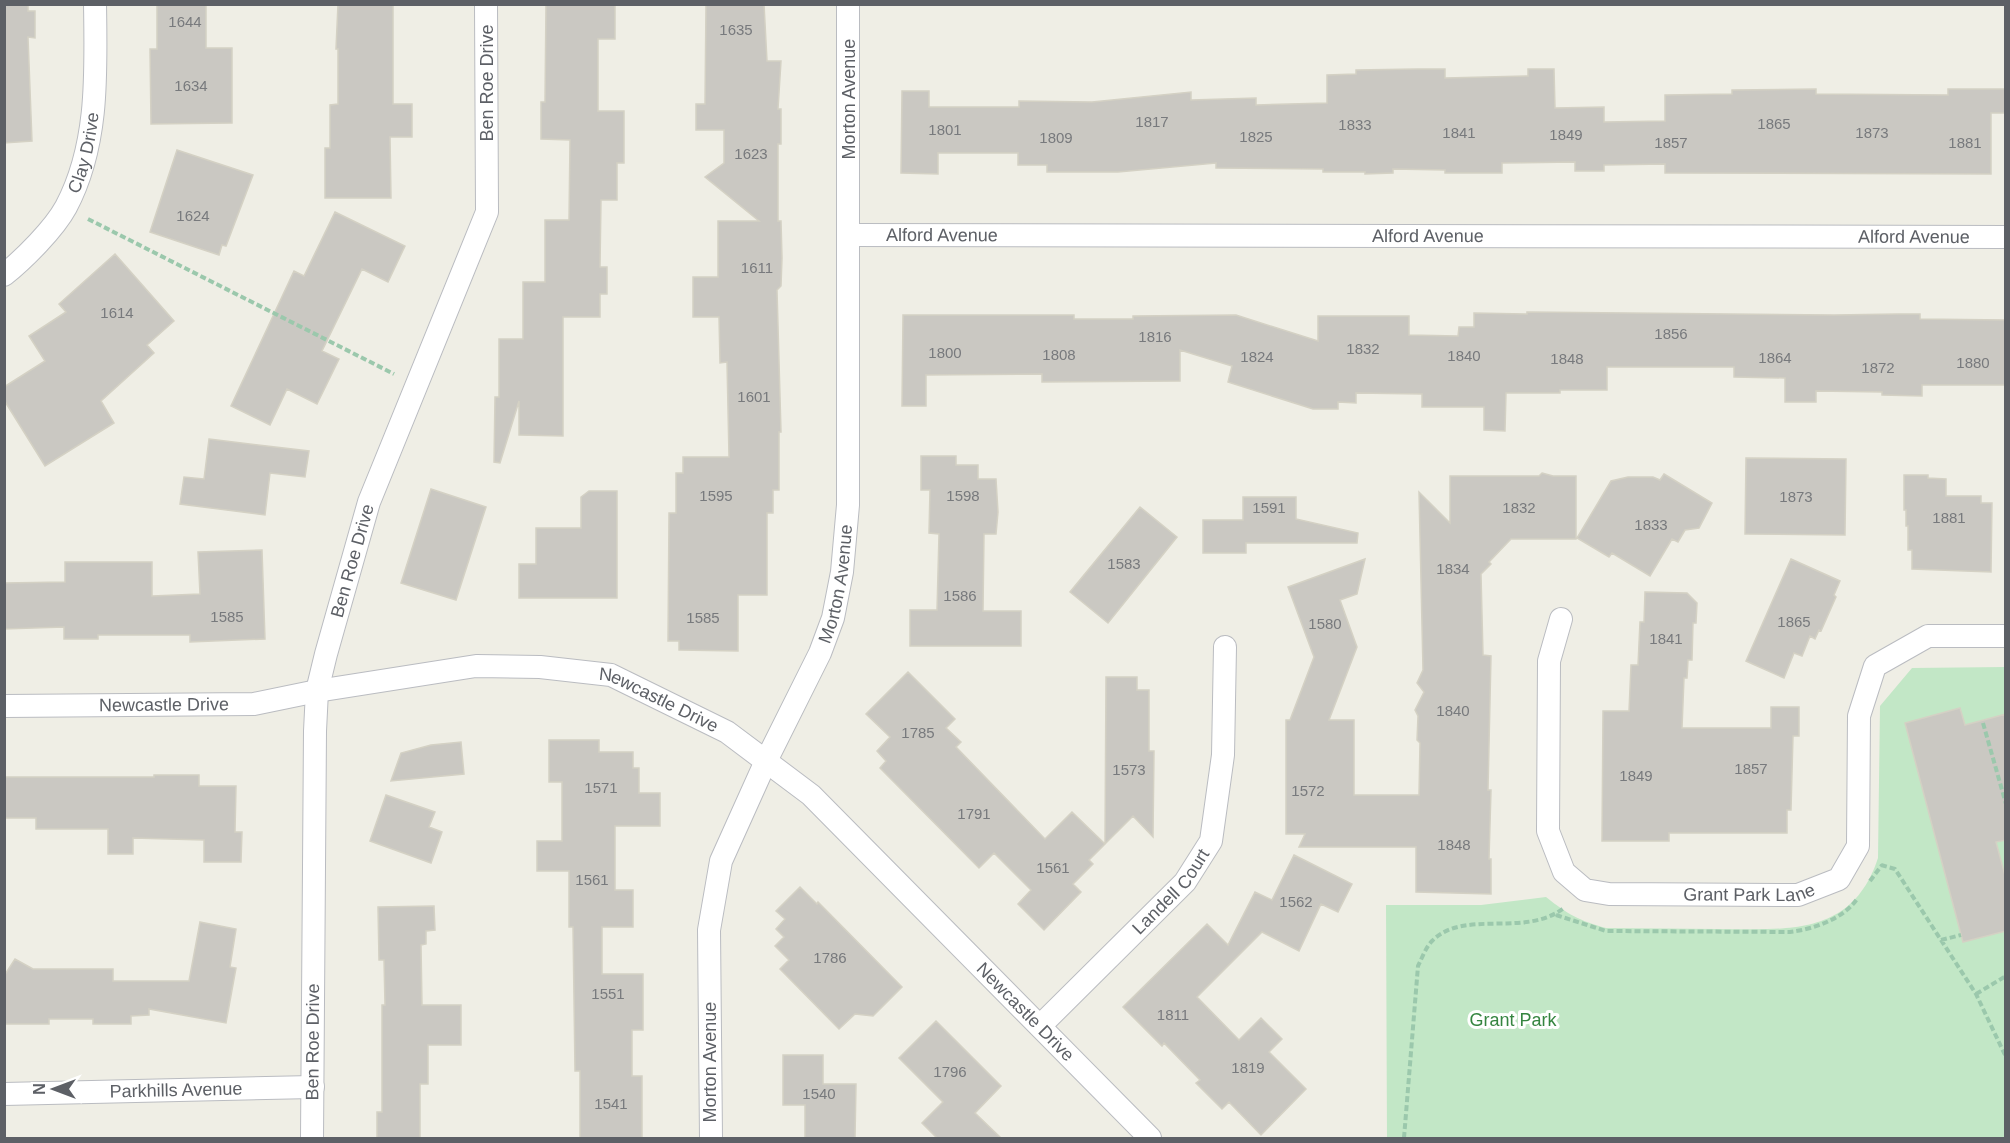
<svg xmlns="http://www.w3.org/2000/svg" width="2010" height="1143" font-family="Arial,sans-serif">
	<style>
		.green { fill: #c2e7c6 }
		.building { fill: #cac8c2; stroke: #d4d1c4; stroke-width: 1.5 }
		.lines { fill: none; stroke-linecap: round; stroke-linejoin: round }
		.street-casing { stroke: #babcc1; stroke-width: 24 }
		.path { stroke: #9bc8ac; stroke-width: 4; stroke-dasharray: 6 3; stroke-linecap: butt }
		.street { stroke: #fff; stroke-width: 22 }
		.labels { text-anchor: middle; stroke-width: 6; stroke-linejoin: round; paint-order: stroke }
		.number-label { font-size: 15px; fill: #787a7d }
		.street-label { font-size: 18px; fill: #5d6066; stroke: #fff }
		.park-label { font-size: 18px; fill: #358540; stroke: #fff }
	</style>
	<rect width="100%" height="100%" fill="#efeee5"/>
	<path class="green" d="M2005 667V1138H1387L1386 905H1481L1546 897C1567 914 1580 921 1606 928 1643 928 1680 929 1717 929 1785 929 1852 938 1878 858L1880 706 1912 668Z"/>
	<path class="building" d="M4 4H28V11H35V38L28 37 32 141 4 143Z
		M157 4H206V48H232V123L151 124 150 49H157Z
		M338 4H393V104H412V137H390L391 198H325V148H330V105L338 104V49H336Z
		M546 4H615V39H598V111H624V163H617V200H601L600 267H607V294H600V317H563V436L519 435V401L500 463 494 462 495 397H499V339H523V282H545V220H569L570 140 541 139V102H545Z
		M706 4H764L767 61H781L778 109H781V144H778V221H781L782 258 781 286 777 290 781 432H779V490H773V513H767V595H738V651L679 650V641H668L669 513H676V473H683V457H729L727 362 720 363 719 317H693V277H718V221H759L705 177 724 163V130H696V104H705Z
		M1417 69H1445V78L1528 76V69H1554L1555 108 1604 107V122L1665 121V95L1732 94V90L1816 89V94L1948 95V89H2006V113H1991V174L1665 173V164L1604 165V171H1575V162L1502 163V173H1445V170L1393 169V173L1365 174V172H1323V169L1216 168V163L1118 172H1047V165H1018V153H938V174L901 173 902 91H929V107H1019V101L1092 102 1191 92V100L1256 98V105L1327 103V75L1356 74V70Z
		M177 150 253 175 226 246 222 245 219 255 150 232Z
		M335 212 405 246 388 282 362 269 322 351 339 359 317 404 287 389 270 425 231 406 294 271 304 276Z
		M115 254 174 321 147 345 154 353 101 401 114 423 45 466 4 400V387L45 361 29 336 66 312 59 304Z
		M1527 312 1834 315 1898 314H1920V319L2006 320V385H1922V396L1882 395V392L1816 391V402H1785V378L1734 377V367H1607V390H1560V393H1506L1505 431 1484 430V407H1422V394L1356 393V403L1338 402V409H1313L1228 382 1232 366 1180 350V381L1042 382V374L926 375V406H902L903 315H1074V319H1133V316L1236 315 1318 341V316H1409V335L1458 336 1459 327H1474V313L1527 314Z
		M209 439 309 451 305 477 270 473 265 515 180 504 184 477 204 479Z
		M921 456H956V465H978V479H996L998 512 996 534H984L983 611H1021V646H910V610H937L939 534 929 533 930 490H921Z
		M1746 458 1846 459 1845 535 1745 534Z
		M1542 473 1553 476H1576V539H1511L1489 562 1491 564 1481 574 1483 655 1491 656 1488 790H1491L1489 859H1491V894L1416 892V847H1299L1305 834H1286V720H1290L1314 657 1288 587 1365 559 1357 594 1340 600 1357 647 1329 720H1354V795H1419L1420 743 1417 740 1418 716 1415 710 1424 692 1417 683 1423 670 1419 492 1450 523V476H1539Z
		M1664 474 1712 503 1699 528 1685 530 1678 542 1672 539 1650 576 1612 553 1609 557 1577 538 1611 481 1628 477H1653L1660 480Z
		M1904 475H1928V478L1946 479V496H1981V503H1992L1991 572 1912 569V550H1908V526H1906V510H1904Z
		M431 489 486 507 456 600 401 583Z
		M589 491H617V598H519V564H536V528H581V497Z
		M1243 497H1296V519L1358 533 1357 543H1246V553H1203V520H1243Z
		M1140 507 1177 537 1108 623 1070 592Z
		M262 550 265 639 190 642V635H98V639H64V627L4 629V583L65 582V562H152V596L200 594 198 552Z
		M1791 559 1840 581 1834 595 1836 597 1821 631 1819 630 1815 639 1810 636 1802 656 1794 653 1784 678 1746 661Z
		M1645 592 1687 593 1697 603 1696 623H1693L1692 660H1688L1687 678H1684L1682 728H1771V707H1799V736H1793L1791 810H1787V833H1669V841H1602L1603 711H1629L1631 665H1638L1640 622H1644Z
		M908 672 955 719 946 728 961 742 956 747 1045 839 1072 812 1105 844 1089 860 1093 864 1073 884 1081 892 1044 930 1018 904 1031 890 994 853 979 868 880 768 886 761 877 751 890 737 866 714Z
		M1106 677H1137V690H1149V751H1154L1153 837 1133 816 1105 844Z
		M1960 708 1965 725 2006 714V840L1996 842 2006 879V931L1963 942 1905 723Z
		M549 740H599V752H633V768H639V793H660V826H615V890H633V927H602V974H643V1030H632V1076H642V1138H580V1071H575L573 927H569V871H537V841H562V782H549Z
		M461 742 464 774 391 781 401 753 431 745Z
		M154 775H199V786H236L235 832H242L241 862H204V840L133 838V854H108V829H36V818H4V777H154Z
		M386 795 435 812 429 827 442 832 431 863 370 841Z
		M1294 855 1352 884 1338 912 1321 904 1299 951 1262 932 1197 997 1239 1040 1261 1018 1282 1039 1269 1052 1306 1089 1261 1135 1229 1102 1222 1109 1196 1083 1200 1080 1164 1043 1162 1046 1123 1007 1207 924 1228 945 1255 892 1272 900Z
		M800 887 817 904 818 902 902 987 873 1016 855 1014 839 1029 780 969 789 960 775 946 784 937 776 929 785 919 776 911Z
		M434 906 435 930 426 931V944L421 945 422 1005H461V1045H428V1084H420V1138H377V1112H382V1005H385L384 960H379L378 907Z
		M200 922 236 929 230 967 236 968 226 1023 149 1009V1015L131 1016V1024H93V1019H49V1024H4V976L15 959 33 969H113V981H189Z
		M936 1021 1001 1086 975 1113 1001 1138H937L922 1123 943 1102 899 1058Z
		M783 1055H823V1084H856L855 1138H805V1105H783Z"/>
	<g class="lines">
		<g class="street-casing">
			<g id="street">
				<path id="s1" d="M849 235 2006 237"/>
				<path id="s2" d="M4 275C24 259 54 229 66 207 99 145 96 72 95 4"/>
				<path id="s3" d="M1561 619 1549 661 1548 831 1564 872 1585 890 1609 894 1798 895 1839 879 1858 846 1859 716 1875 666 1928 636H2006"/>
				<path id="s4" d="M4 706 254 704 317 691 476 666 540 667 611 675 727 732 811 795 1150 1138"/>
				<path id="s5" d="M1040 1026 1185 882 1211 841 1223 755 1225 647"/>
				<path id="s6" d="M4 1094 313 1087"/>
				<path id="s7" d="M312 1138 315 731 317 691 326 654 369 502 487 212 486 4"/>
				<path id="s8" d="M711 1138 709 930 721 861 766 761 820 653 833 618 842 572 848 505V4"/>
			</g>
		</g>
		<path class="path" d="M88 219 394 374
			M1983 723 2006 804
			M1881 865 1895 869 1976 994 2006 1057
			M1870 881 1882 865
			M1556 915 1606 931 1790 932C1814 929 1843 919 1857 899
			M1941 940 1961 935
			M1976 994 2006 976
			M1404 1138 1418 966C1422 958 1426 947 1432 941 1464 908 1526 939 1565 907"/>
		<use href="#street" class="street"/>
	</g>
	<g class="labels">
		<g class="number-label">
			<text x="185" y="27">1644</text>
			<text x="736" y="35">1635</text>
			<text x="191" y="91">1634</text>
			<text x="1152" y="127">1817</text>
			<text x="1774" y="129">1865</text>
			<text x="1355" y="130">1833</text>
			<text x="945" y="135">1801</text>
			<text x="1459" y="138">1841</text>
			<text x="1872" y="138">1873</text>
			<text x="1566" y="140">1849</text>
			<text x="1256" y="142">1825</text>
			<text x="1056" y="143">1809</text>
			<text x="1671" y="148">1857</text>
			<text x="1965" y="148">1881</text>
			<text x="751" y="159">1623</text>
			<text x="193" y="221">1624</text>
			<text x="757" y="273">1611</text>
			<text x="117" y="318">1614</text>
			<text x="1671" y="339">1856</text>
			<text x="1155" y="342">1816</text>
			<text x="1363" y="354">1832</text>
			<text x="945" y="358">1800</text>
			<text x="1059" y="360">1808</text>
			<text x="1464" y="361">1840</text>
			<text x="1257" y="362">1824</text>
			<text x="1775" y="363">1864</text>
			<text x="1567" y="364">1848</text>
			<text x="1973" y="368">1880</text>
			<text x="1878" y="373">1872</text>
			<text x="754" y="402">1601</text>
			<text x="716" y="501">1595</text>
			<text x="963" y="501">1598</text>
			<text x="1796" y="502">1873</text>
			<text x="1269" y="513">1591</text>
			<text x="1519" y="513">1832</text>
			<text x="1949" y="523">1881</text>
			<text x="1651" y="530">1833</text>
			<text x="1124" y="569">1583</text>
			<text x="1453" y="574">1834</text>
			<text x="960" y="601">1586</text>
			<text x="227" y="622">1585</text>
			<text x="703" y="623">1585</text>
			<text x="1794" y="627">1865</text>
			<text x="1325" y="629">1580</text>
			<text x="1666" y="644">1841</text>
			<text x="1453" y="716">1840</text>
			<text x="918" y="738">1785</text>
			<text x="1751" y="774">1857</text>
			<text x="1129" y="775">1573</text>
			<text x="1636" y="781">1849</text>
			<text x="601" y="793">1571</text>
			<text x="1308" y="796">1572</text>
			<text x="974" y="819">1791</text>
			<text x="1454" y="850">1848</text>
			<text x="1053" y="873">1561</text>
			<text x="592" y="885">1561</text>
			<text x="1296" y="907">1562</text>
			<text x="830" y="963">1786</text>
			<text x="608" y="999">1551</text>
			<text x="1173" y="1020">1811</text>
			<text x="1248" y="1073">1819</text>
			<text x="950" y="1077">1796</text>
			<text x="819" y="1099">1540</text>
			<text x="611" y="1109">1541</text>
		</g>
		<g class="street-label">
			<text transform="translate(487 83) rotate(-90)" y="6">Ben Roe Drive</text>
			<text transform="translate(849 99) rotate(-90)" y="6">Morton Avenue</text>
			<text dy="6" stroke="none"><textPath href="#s2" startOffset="150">Clay Drive</textPath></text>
			<text dy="6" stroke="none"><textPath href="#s1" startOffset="93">Alford Avenue</textPath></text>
			<text dy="6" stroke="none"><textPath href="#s1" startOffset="579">Alford Avenue</textPath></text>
			<text dy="6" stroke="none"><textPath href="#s1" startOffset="1065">Alford Avenue</textPath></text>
			<text dy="6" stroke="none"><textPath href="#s7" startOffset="582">Ben Roe Drive</textPath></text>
			<text dy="6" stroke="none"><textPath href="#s8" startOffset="580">Morton Avenue</textPath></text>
			<text dy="6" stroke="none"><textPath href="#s4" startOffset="664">Newcastle Drive</textPath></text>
			<text dy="6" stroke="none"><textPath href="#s4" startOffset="160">Newcastle Drive</textPath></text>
			<text dy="6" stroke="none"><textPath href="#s5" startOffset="188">Landell Court</textPath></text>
			<text dy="6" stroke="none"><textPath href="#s3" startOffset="450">Grant Park Lane</textPath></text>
			<text dy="6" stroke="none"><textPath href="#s4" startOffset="1150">Newcastle Drive</textPath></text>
			<text dy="6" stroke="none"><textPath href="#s7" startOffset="96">Ben Roe Drive</textPath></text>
			<text transform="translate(710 1062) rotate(-90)" y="6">Morton Avenue</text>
			<text dy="6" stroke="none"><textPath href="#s6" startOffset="172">Parkhills Avenue</textPath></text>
		</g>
		<g class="park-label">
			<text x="1513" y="1026">Grant Park</text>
		</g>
	</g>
	<rect width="2010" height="1143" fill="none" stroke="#5d6066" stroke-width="12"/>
	<g transform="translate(54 1089) rotate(270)" stroke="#ffffff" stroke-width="4.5" paint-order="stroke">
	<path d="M0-4.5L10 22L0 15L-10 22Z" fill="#5d6066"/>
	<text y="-9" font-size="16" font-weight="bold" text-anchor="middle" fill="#5d6066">N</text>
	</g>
</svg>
